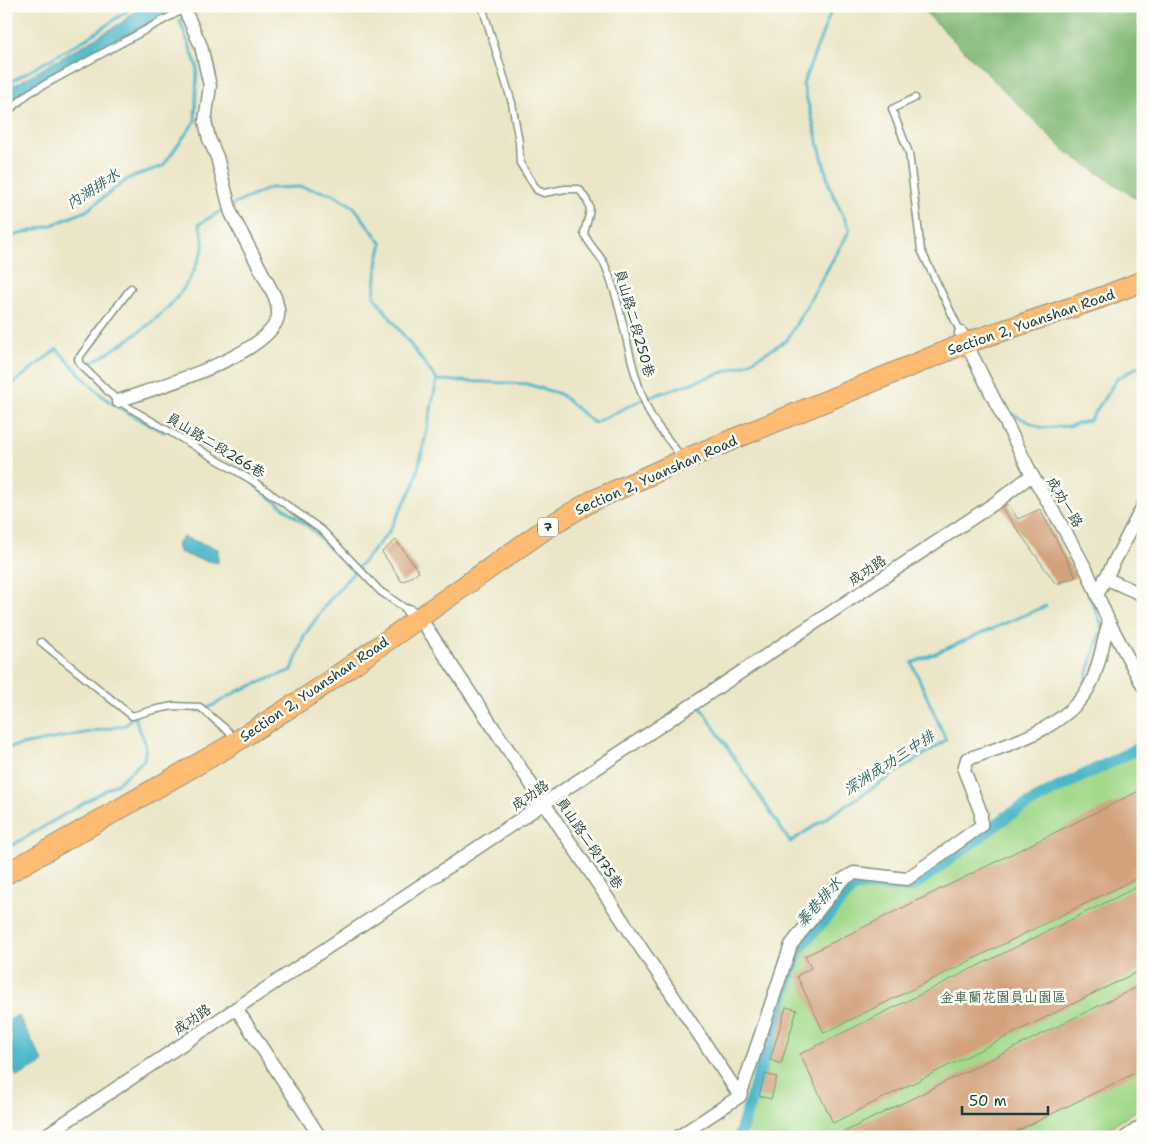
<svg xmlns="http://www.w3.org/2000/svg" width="1149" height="1143" font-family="'Shantell Sans','LXGW WenKai TC',sans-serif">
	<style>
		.green { fill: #a3d98a; stroke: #618b5f }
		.forest { fill: #82b976; stroke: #507b55 }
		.water { fill: #4cb7c8; stroke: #367a7e }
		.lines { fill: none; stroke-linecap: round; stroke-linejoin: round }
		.stream { stroke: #4cb7c8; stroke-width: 3 }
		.canal { stroke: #4cb7c8; stroke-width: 12 }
		.building { fill: #d3a27d }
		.service-casing { stroke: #85927e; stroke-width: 9 }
		.minor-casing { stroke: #85927e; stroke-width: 15 }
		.primary-casing { stroke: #85927e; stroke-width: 22 }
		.service { stroke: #fff; stroke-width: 6 }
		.minor { stroke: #fff; stroke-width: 12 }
		.primary { stroke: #ffbb71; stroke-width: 20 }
		.labels { text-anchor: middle; stroke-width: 5; stroke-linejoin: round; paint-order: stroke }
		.shield { fill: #fdfcf7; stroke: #62766e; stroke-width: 1 }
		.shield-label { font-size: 12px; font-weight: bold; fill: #1f3d34 }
		.street-label { font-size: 14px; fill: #1f3d34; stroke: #fdfcf7 }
		.park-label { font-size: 14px; fill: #40644a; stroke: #fdfcf7 }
		.water-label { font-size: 15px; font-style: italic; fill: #2c6260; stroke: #fdfcf7 }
	</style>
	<rect width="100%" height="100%" fill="#fdfcf7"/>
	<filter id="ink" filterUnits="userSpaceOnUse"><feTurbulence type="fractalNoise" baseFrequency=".02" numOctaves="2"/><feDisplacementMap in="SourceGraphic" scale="10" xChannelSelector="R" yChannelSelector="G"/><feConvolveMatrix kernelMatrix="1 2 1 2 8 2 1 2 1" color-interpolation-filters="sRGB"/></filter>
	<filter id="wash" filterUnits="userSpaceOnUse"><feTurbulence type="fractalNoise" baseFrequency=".0096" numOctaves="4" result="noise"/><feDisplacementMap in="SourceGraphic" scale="20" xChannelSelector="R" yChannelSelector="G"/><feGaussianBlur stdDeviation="1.12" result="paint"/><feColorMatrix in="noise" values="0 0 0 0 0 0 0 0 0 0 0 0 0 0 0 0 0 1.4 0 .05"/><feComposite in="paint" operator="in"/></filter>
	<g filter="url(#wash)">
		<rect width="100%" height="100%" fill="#ebe6c8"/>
		<path class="green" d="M1143 747V1106L1113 1126 1088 1137H741L802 951 857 888 908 892 1034 801Z"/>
		<path class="forest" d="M919 6H1143V203L1065 151Z"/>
		<path class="water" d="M142 6H167V14L30 90 6 110V92L13 86 121 23Z
			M183 537 218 549V563L195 558 179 552 177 544Z
			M18 1015 44 1063 17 1077 6 1056V1022Z"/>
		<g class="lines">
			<path class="stream" d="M189 12 196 6
				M13 86 12 81 91 36 134 6
				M232 205 270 188 302 187 333 194 354 207 382 244 378 258 374 296 437 380
				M6 238 52 225 86 211 129 178 163 166 195 121 197 66 180 21 185 16
				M88 365C130 340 181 309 198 261 200 257 203 251 203 246 204 240 201 230 199 224L226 208
				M6 389 57 349C73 366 88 384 106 399 124 412 144 422 164 432
				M1012 414 1042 428 1068 426 1090 420 1117 379 1137 367 1143 369
				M255 486 309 527 353 571
				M1087 590 1102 625 1101 627
				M1085 682 1100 633
				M700 706 790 842 946 740 912 663 1046 606
				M192 709 198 711 212 706 238 691 292 670 304 636 327 603 388 533 414 485 423 448 437 380 527 384 560 394 594 423 641 400 745 365 787 340 850 230 830 188 803 84 833 6
				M6 748 126 725 132 717
				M6 849 119 782 144 760 146 745 134 716"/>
			<path class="canal" d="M739 1137 798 950 850 890 857 885 912 887 1012 813 1054 790 1143 746"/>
		</g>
		<g id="blocks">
			<path class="building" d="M1008 504 1018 519 1040 509 1076 577 1056 584 1002 508Z
				M396 540 419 572 402 582 382 552Z
				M1143 789V875L824 1033 797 976 811 968 805 956Z
				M1143 884V969L833 1123 800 1054Z
				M1143 984V1069L1005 1137H834Z
				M786 1007 797 1010 781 1064 770 1060Z
				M765 1074 777 1077 771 1099 759 1096Z"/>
		</g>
	</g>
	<g filter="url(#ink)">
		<use href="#blocks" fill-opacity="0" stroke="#85927e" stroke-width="1"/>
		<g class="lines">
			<g class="service-casing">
				<path id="service" d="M482 6 512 103 519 142 520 163 537 190 544 193 565 189H579C595 210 590 209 584 233 589 246 600 254 605 265 625 312 627 365 649 412 657 429 673 443 682 459
					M915 98 892 109 909 153 921 250 961 333
					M6 113 29 93 184 9
					M131 288 78 359 80 364 118 401 253 481 323 531 380 591 409 611
					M41 642 132 716 153 710 173 706 200 707 229 732 234 739"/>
			</g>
			<g class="minor-casing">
				<path id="minor" d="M961 333 1032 475 1065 531 1087 571 1109 622 1143 686
					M118 401C156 388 262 357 277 320 280 313 277 305 275 297L231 213 217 157 209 139 205 121 210 86 201 46 183 6
					M1105 578 1143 595
					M1097 595 1143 506
					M409 611 420 618 740 1096
					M236 1008 320 1137
					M740 1096 791 945 842 880 854 873 907 879 981 826V813L964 770 967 759C1010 745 1072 726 1092 681 1100 663 1103 641 1109 622
					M43 1137 995 503 1032 475
					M678 1137 740 1096
					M1126 1137 1143 1125"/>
			</g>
			<g class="primary-casing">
				<path id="primary" d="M6 874 226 748 314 692 551 525 592 501 683 460 966 343 1100 298 1143 281"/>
			</g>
			<use href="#service" class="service"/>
			<use href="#minor" class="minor"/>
			<use href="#primary" class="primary"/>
		</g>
	</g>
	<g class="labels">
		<rect class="shield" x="538" y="517.5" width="20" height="19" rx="4"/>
		<g class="shield-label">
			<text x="548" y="531">7</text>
		</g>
		<g class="street-label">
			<text transform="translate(1031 322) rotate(-19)" y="5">Section 2, Yuanshan Road</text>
			<text transform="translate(635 323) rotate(74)" y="5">員山路二段250巷</text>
			<text transform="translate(216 445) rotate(31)" y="5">員山路二段266巷</text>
			<text transform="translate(656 475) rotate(-24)" y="5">Section 2, Yuanshan Road</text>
			<text transform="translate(1065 502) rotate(59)" y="5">成功一路</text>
			<text transform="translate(867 570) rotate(-34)" y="5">成功路</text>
			<text transform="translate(314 689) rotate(-34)" y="5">Section 2, Yuanshan Road</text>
			<text transform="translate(530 795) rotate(-34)" y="5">成功路</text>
			<text transform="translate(590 843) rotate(56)" y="5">員山路二段175巷</text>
			<text transform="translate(192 1019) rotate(-34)" y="5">成功路</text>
		</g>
		<g class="park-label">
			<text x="1003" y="1002">金車蘭花園員山園區</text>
		</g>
		<g class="water-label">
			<text transform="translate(93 189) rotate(-33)" y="5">內湖排水</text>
			<text transform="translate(889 763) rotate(-33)" y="5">深洲成功三中排</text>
			<text transform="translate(819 902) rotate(-48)" y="5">蓁巷排水</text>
		</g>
	</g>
	<rect width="1149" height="1143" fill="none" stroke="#fdfcf7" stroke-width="25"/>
	<path d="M962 1106v8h86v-8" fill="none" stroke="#1f3d34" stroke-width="2.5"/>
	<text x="969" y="1106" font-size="15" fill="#1f3d34" stroke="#fdfcf7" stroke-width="4" paint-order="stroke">50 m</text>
</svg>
